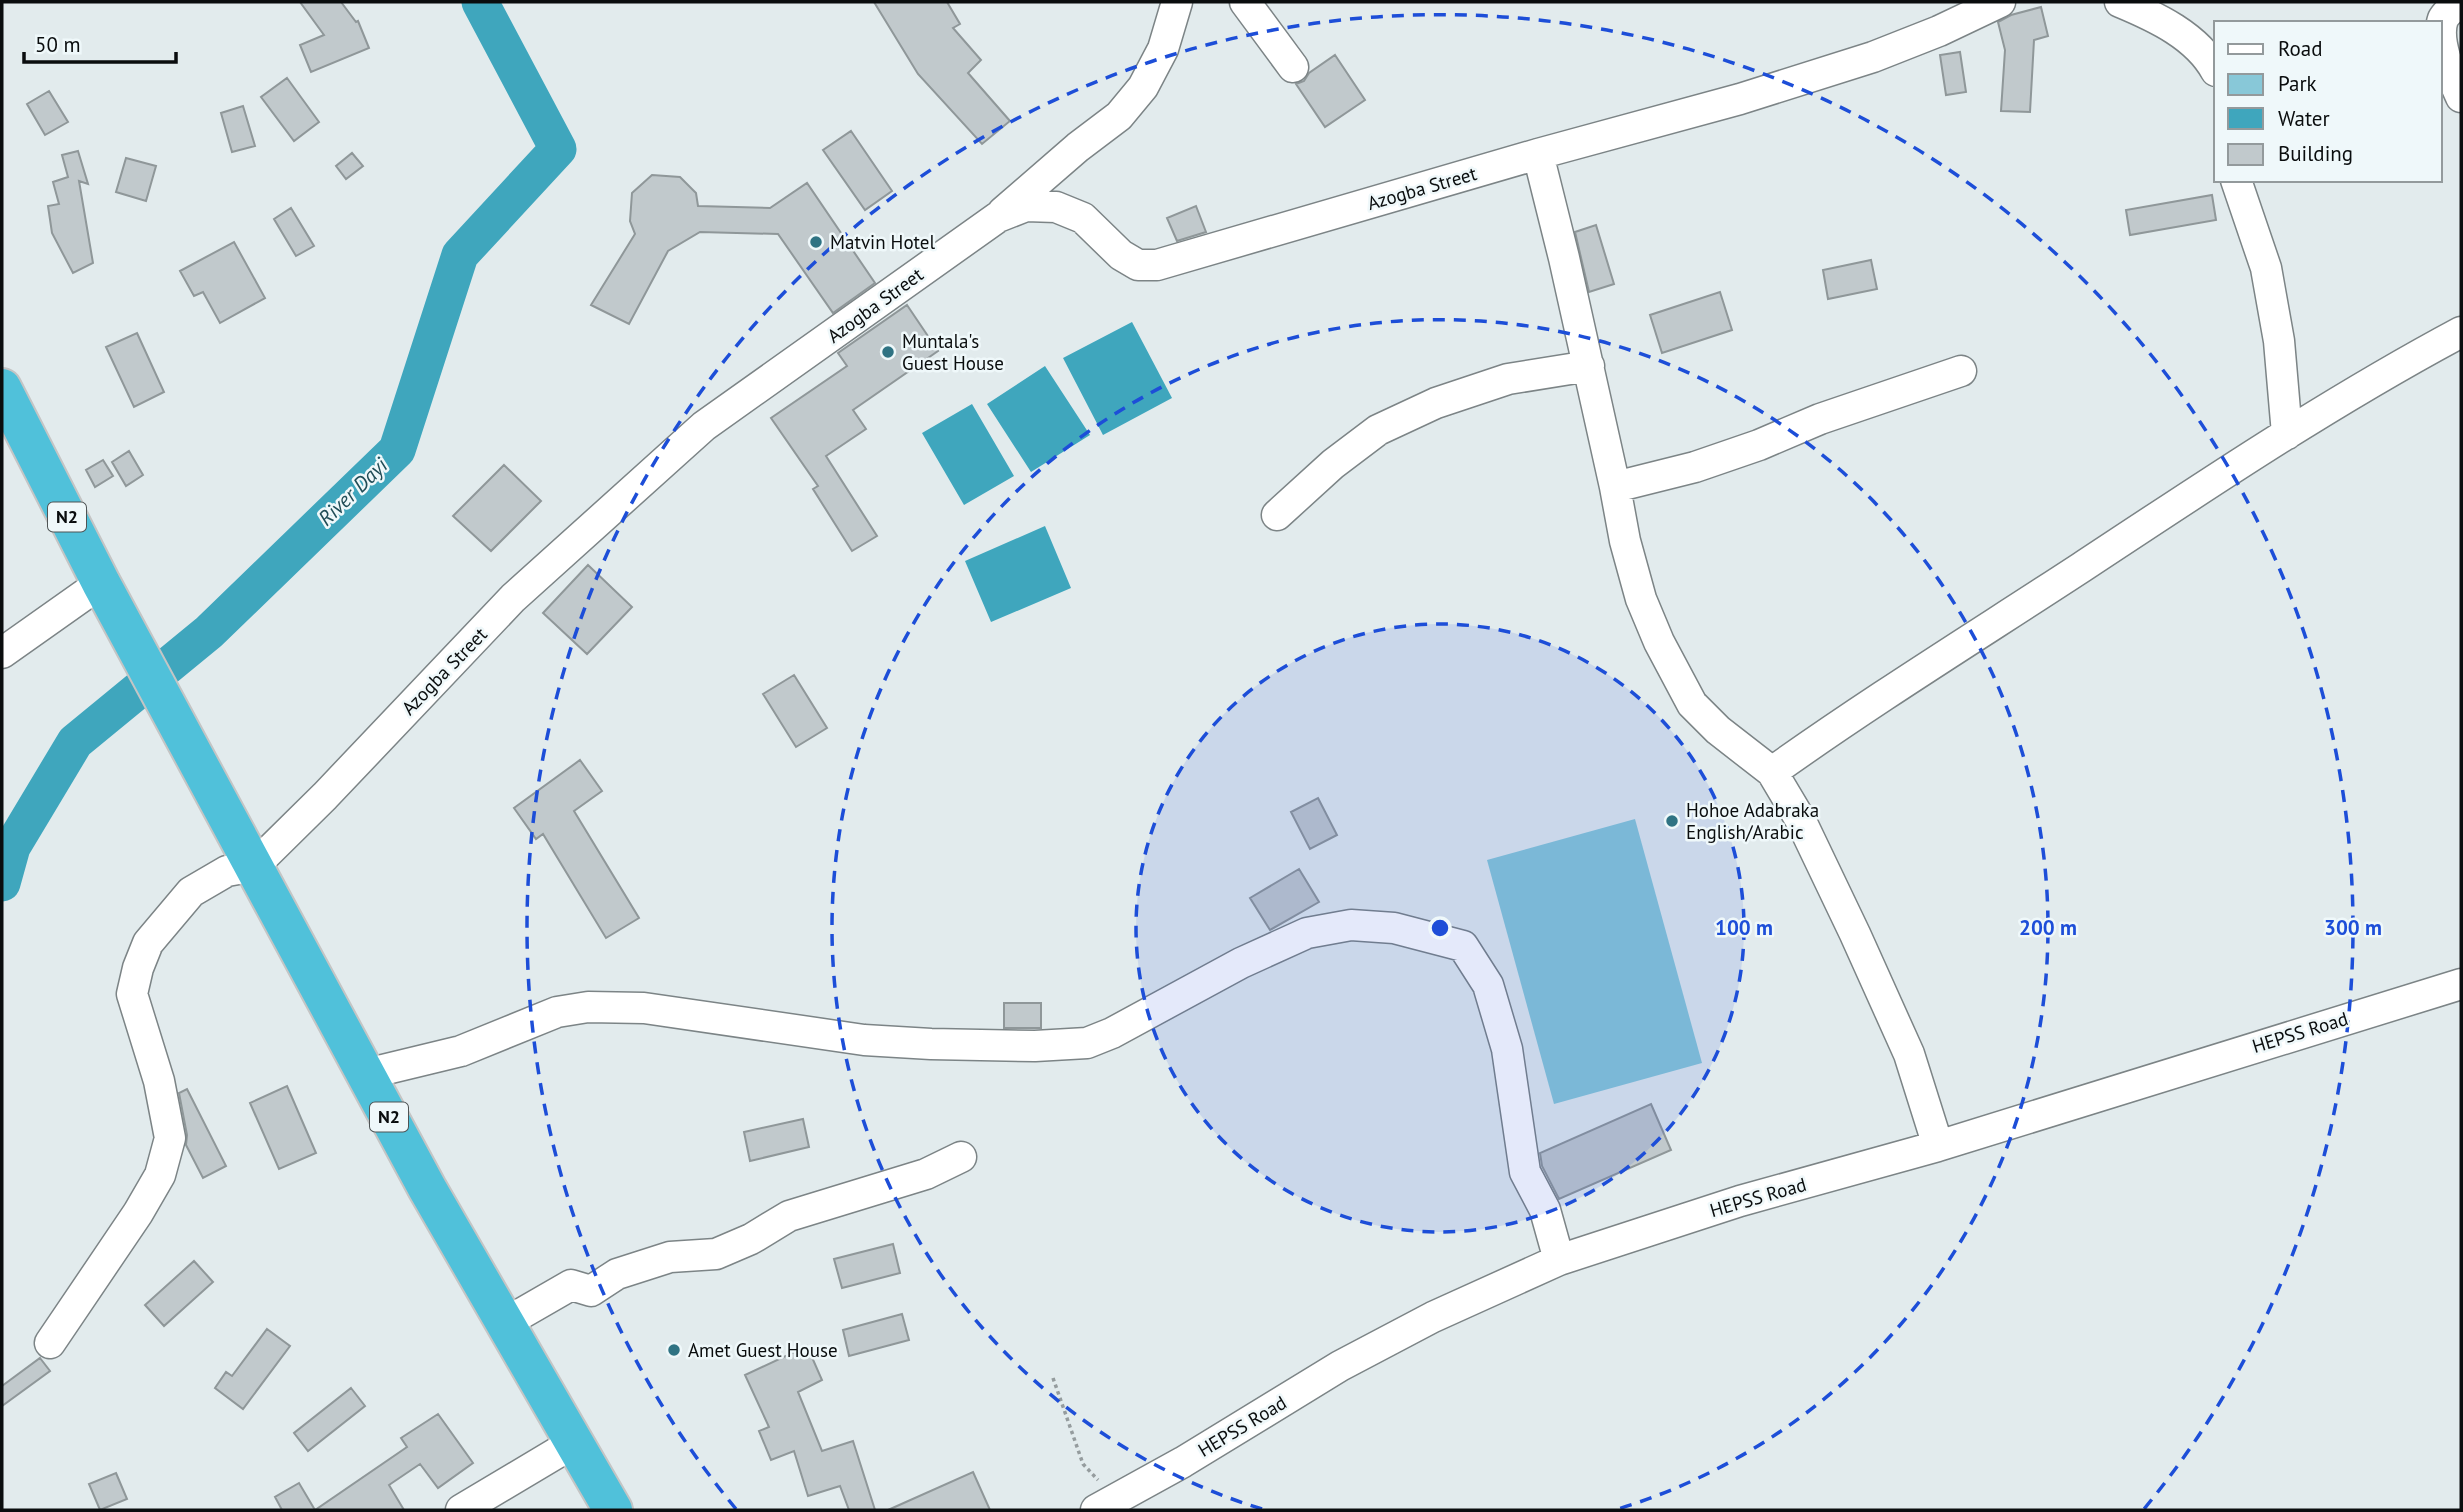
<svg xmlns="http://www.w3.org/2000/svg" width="2463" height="1512" font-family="'PT Sans',sans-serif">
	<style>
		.green { fill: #88c8d8 }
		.water { fill: #3fa6bd }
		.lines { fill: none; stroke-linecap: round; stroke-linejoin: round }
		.river { stroke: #3fa6bd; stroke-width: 37 }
		.building { fill: #c1c9cc; stroke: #8f9799; stroke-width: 2 }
		.minor-casing { stroke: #7c8486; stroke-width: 33 }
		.highway-casing { stroke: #c4c5c5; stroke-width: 42 }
		.path { stroke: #959c9e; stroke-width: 3.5; stroke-dasharray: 3.5 3.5; stroke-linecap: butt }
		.minor { stroke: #fff; stroke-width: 30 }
		.highway { stroke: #50c1da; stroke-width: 38 }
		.ring { fill: none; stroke: #1d4ed8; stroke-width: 3.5; stroke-dasharray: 12 9 }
		.poi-dot { fill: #2f7383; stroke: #eff8fa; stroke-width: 2.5 }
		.labels { text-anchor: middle; stroke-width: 5; stroke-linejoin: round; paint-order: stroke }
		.shield { fill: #eff8fa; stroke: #4f5455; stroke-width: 2 }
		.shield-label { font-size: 18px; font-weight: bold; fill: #0a0d0e }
		.street-label { font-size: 19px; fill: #0a0d0e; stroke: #eff8fa }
		.poi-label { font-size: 19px; fill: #0a0d0e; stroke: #eff8fa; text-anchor: start }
		.water-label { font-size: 21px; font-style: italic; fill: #204d57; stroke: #eff8fa }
		.centre { fill: #1d4ed8; stroke: #eff8fa; stroke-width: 3.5 }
		.ring-label { font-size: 21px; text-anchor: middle; font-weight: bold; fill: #1d4ed8; stroke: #eff8fa; stroke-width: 5; stroke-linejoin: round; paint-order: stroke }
	</style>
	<rect width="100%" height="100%" fill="#e2ebed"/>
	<path class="green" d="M1635 819 1702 1063 1554 1104 1487 860Z"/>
	<path class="water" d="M1132 322 1172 398 1103 435 1063 358Z
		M1045 366 1090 435 1031 472 987 404Z
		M972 404 1014 476 964 505 922 433Z
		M1045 526 1071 588 991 622 965 561Z"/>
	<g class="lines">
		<path class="river" d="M2 883 12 847 75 742 209 632 397 450 460 255 558 149 480 2"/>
	</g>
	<path class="building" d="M300 2H341L356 22 358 21 369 48 311 72 300 45 324 35Z
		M874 2H947L960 24 953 28 981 60 968 73 1010 121 982 144 918 74Z
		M2041 7 2048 36 2034 40 2030 112 2001 111 2005 50 1998 22 2011 15Z
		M1960 52 1966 92 1946 95 1940 55Z
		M1335 55 1365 100 1325 127 1296 84 1304 81 1309 73Z
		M287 78 319 122 294 141 261 97Z
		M49 91 68 122 45 135 27 104Z
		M243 106 255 146 232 152 221 113Z
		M851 131 892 191 865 210 823 150Z
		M78 151 88 184 79 181 93 263 73 273 52 233 48 206 59 204 53 182 68 177 62 155Z
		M352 153 363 166 346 179 336 166Z
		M126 158 156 166 146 201 116 192Z
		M652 175 680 177 696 193 698 206 770 208 807 183 875 283 833 313 778 234 700 232 668 251 629 324 591 305 635 234 630 221 632 193Z
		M2212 195 2216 220 2130 235 2126 210Z
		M1196 206 1206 232 1177 241 1167 218Z
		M291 208 314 246 296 256 274 219Z
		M1596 225 1614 284 1589 292 1575 232Z
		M234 242 265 298 220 323 203 292 194 296 180 271Z
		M1871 260 1877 289 1828 299 1823 270Z
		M1720 292 1732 330 1662 353 1650 315Z
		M907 305 938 351 853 410 866 429 826 456 877 536 852 551 813 489 818 486 771 418 847 366 838 353Z
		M137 333 164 392 134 407 106 347Z
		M129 451 143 475 126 486 112 462Z
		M103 460 113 476 95 487 86 470Z
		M504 465 541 501 491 551 453 516Z
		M588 565 632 607 587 654 543 613Z
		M794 675 827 728 796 747 763 694Z
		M580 760 602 791 574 811 639 918 606 938 543 834 536 839 514 808Z
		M1318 798 1337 835 1310 849 1291 812Z
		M1299 869 1319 902 1270 930 1250 898Z
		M1004 1003H1041V1028H1004Z
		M287 1086 316 1153 279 1169 250 1103Z
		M187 1089 226 1166 203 1178 186 1145 187 1135 179 1093Z
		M1651 1104 1671 1150 1559 1199 1542 1166 1540 1153Z
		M803 1119 809 1147 750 1161 744 1132Z
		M893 1244 900 1273 842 1288 834 1259Z
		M194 1261 213 1282 164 1326 145 1305Z
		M902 1314 909 1340 849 1356 843 1330Z
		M267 1329 290 1346 243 1409 215 1388 226 1372 232 1376Z
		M807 1346 822 1380 798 1392 822 1451 853 1441 875 1510H849L840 1486 808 1496 794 1451 771 1460 759 1431 769 1427 745 1375Z
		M40 1358 50 1371 2 1406V1386Z
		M351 1388 365 1406 308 1451 294 1433Z
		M438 1414 473 1463 438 1488 420 1464 389 1485 404 1510H282L275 1497 299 1483 315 1510 407 1447 401 1438Z
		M973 1472 990 1510H888Z
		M116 1473 127 1499 100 1510 89 1484Z"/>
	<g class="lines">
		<g class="minor-casing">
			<path id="minor" d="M1245 2 1293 67
				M2120 2C2156 17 2197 36 2216 71
				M2458 2C2454 7 2446 13 2443 19 2435 42 2452 77 2461 97
				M1538 154 1564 258 1615 487 1625 541 1641 599 1659 642 1692 704 1718 730 1772 772 1800 819 1855 934 1909 1054 1938 1146
				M2236 180 2266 268 2279 341 2287 434
				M1003 212 1078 147 1119 116 1143 87 1163 49 1177 2
				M1615 487 1695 467 1759 445 1820 419 1961 371
				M1277 515 1333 464 1378 430 1436 403 1508 379 1589 366
				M2 653 101 583
				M1772 772C1873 700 1978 635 2082 567 2206 485 2330 402 2461 332
				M366 1074 461 1051 557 1012 588 1007 644 1008 864 1040 931 1044 1035 1046 1087 1043 1112 1033 1241 963 1307 933 1351 925 1394 928 1463 946 1488 985 1507 1049 1525 1172 1545 1210 1559 1260
				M505 1323 571 1285 591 1291 617 1274 670 1257 716 1254 751 1239 789 1216 926 1174 961 1157
				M50 1343 138 1213 160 1175 170 1138 159 1081 132 994 138 968 148 943 191 892 227 871 254 866 325 796 513 598 704 426 998 217 1026 206 1056 207 1083 218 1121 255 1138 265H1157L1538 154 1740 99 1873 57 1939 31 2000 2
				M461 1510 575 1442
				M1096 1510 1183 1462 1340 1366 1433 1317 1559 1260 1740 1201 1938 1146 2461 984"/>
		</g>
		<g class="highway-casing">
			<path id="highway" d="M2 388 101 583 427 1188 613 1510"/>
		</g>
		<path class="path" d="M1053 1378 1083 1464 1098 1480"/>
		<use href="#minor" class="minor"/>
		<use href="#highway" class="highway"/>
	</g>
	<circle cx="1440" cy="928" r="304" fill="#1d4ed8" fill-opacity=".12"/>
	<g class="ring">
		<circle cx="1440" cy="928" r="304"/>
		<path d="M1262 1509A608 608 0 1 1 1618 1509"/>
		<path d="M736 1509A913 913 0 1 1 2144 1509"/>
	</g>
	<g class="poi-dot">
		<circle cx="816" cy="242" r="7"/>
		<circle cx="888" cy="352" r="7"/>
		<circle cx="1672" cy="821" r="7"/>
		<circle cx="674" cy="1350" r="7"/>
	</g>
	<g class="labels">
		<g class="shield">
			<rect x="48" y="502.5" width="38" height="29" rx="5"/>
			<rect x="370" y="1102.5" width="38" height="29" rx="5"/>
		</g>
		<g class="shield-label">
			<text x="67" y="523">N2</text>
			<text x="389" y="1123">N2</text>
		</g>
		<g class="street-label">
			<text transform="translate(1422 188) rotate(-16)" y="7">Azogba Street</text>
			<text transform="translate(875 305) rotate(-36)" y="7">Azogba Street</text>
			<text transform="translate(444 671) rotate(-46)" y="7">Azogba Street</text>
			<text transform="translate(2300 1032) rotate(-17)" y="7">HEPSS Road</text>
			<text transform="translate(1758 1197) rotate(-16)" y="7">HEPSS Road</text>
			<text transform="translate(1242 1426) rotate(-31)" y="7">HEPSS Road</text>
		</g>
		<g class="poi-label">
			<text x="830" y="249">Matvin Hotel</text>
			<text x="902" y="348">Muntala's<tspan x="902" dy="22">Guest House</tspan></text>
			<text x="1686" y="817">Hohoe Adabraka<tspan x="1686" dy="22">English/Arabic</tspan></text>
			<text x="688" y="1357">Amet Guest House</text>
		</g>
		<g class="water-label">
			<text transform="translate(353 492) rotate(-44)" y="7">River Dayi</text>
		</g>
	</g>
	<circle cx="1440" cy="928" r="10" class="centre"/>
	<g class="ring-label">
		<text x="1744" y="935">100 m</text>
		<text x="2048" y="935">200 m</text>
		<text x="2353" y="935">300 m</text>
	</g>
	<rect width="2463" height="1512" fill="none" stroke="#0a0d0e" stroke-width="7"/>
	<rect x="2214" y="21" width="228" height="161" fill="#eff8fa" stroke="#939a9c" stroke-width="2"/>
	<rect x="2228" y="44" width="35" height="10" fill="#ffffff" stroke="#939a9c" stroke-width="2"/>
	<text x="2278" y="56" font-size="21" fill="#0a0d0e">Road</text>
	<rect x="2228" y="74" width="35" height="21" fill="#88c8d8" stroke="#939a9c" stroke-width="2"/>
	<text x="2278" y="91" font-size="21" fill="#0a0d0e">Park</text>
	<rect x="2228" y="108" width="35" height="21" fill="#3fa6bd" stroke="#939a9c" stroke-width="2"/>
	<text x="2278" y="126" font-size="21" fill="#0a0d0e">Water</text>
	<rect x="2228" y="144" width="35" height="21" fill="#c1c9cc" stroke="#939a9c" stroke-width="2"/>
	<text x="2278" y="161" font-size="21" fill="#0a0d0e">Building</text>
	<path d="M24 52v10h152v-10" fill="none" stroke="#0a0d0e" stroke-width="3.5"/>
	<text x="35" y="52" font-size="21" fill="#0a0d0e" stroke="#eff8fa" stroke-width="5" paint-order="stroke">50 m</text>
</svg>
